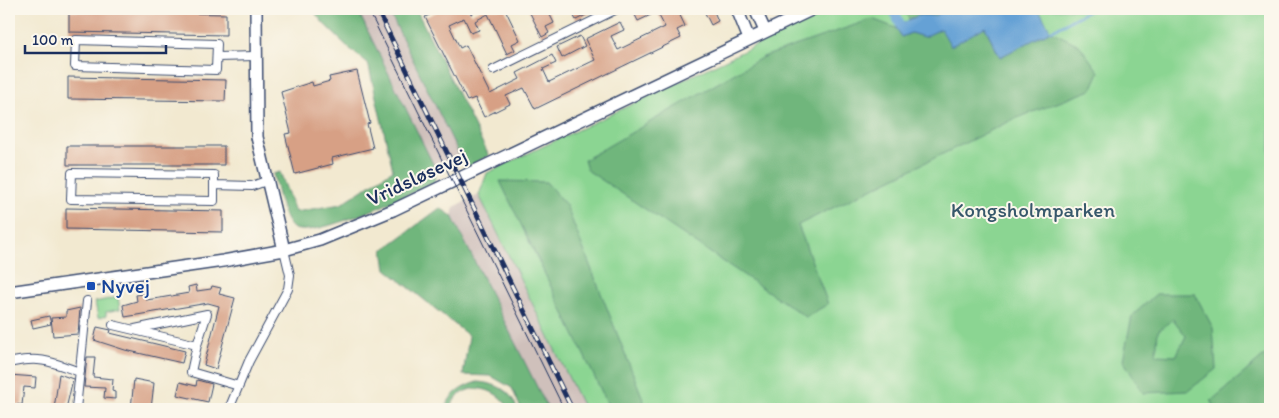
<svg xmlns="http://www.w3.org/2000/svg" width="1279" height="418" font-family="Itim,sans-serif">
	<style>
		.industrial { fill: #cfc0bb }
		.green { fill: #8bd592; stroke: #538278 }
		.forest { fill: #70b67c; stroke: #46726d; fill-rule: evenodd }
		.water { fill: #65a1d5; stroke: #40689a }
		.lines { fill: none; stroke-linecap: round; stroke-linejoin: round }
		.stream { stroke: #65a1d5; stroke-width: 3 }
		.canal { stroke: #65a1d5; stroke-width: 10 }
		.building { fill: #d7a085 }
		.street-casing { stroke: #3b4b6f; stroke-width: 10 }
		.secondary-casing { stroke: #3b4b6f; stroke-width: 14 }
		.street { stroke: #fff; stroke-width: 8 }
		.secondary { stroke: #fff; stroke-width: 11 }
		.tram { stroke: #1b2f5e; stroke-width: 1 }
		.rail-casing { stroke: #1b2f5e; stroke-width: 5 }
		.rail { stroke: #fbf7ec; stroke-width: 3; stroke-dasharray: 9; stroke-linecap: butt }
		.transit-dot { fill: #1a4fb4; stroke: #fbf7ec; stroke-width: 2 }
		.labels { text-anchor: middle; stroke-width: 4; stroke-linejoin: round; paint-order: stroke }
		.street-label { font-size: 21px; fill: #1b2f5e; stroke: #fbf7ec }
		.park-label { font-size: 21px; fill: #37586b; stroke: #fbf7ec }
		.transit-label { font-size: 21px; fill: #164399; stroke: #fbf7ec; text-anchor: start }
	</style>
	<rect width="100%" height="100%" fill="#fbf7ec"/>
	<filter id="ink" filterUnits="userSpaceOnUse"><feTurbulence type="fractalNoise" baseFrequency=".02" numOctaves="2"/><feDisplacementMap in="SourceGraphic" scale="10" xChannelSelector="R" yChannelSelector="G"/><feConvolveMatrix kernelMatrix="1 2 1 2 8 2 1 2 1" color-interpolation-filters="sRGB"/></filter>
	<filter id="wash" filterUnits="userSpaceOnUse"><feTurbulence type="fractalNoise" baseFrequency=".0096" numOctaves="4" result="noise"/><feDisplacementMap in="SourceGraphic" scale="20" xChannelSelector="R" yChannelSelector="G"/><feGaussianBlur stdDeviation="1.12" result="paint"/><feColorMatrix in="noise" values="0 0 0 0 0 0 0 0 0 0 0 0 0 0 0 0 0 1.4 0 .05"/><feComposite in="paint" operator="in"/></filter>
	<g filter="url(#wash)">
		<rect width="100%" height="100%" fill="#f2e9d0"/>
		<path class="industrial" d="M357 9H388L461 158 436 170Z
			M479 195 584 409H548L452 216 454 207Z"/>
		<path class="green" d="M832 9H1270V409H584L479 195 487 173Z
			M118 297 120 309 106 312V316L98 318 95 302Z"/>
		<path class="forest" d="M312 9H357L436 170 434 183C412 193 312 241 293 228 282 220 277 188 273 174L280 172 295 212 341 204 393 170 368 63 350 49 324 24Z
			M388 9H416L489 156 467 167 461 158Z
			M904 9H949L934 17 921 15 909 19Z
			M872 19 896 28 902 37 911 33 924 37 941 29 985 27 1000 57 1051 31 1079 45 1099 72 1091 90 1012 120 798 225 828 304 806 317 587 170 584 160 763 57Z
			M500 181 546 182 566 205 647 409H610Z
			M440 208 452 216 548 409H521L512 388 491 376 463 375 469 336 386 269 383 250Z
			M1156 294H1195L1213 328 1216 369 1188 391 1143 393 1123 360 1132 316ZM1173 319 1186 336 1176 356 1156 355 1158 331Z
			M1270 351V409H1214L1211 401Z
			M477 382C495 383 512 390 517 409H509C497 385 460 379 450 409H445C450 394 461 387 477 382Z"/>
		<path class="water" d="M949 9H1038L1051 31 1000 57 985 27 951 46 941 29 924 37 911 33 901 37 896 28 910 19 921 15 934 16Z"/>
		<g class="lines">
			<path class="stream" d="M1144 9H1148
				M1051 31 1092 9"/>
			<path class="canal" d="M893 9 900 24"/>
		</g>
		<g id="blocks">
			<path class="building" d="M443 9H469L471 14 481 9H505L520 40 512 44 515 50 507 54 488 14 475 21 479 30 471 33 464 18 449 25 460 48 466 45 490 94 520 79 517 73 552 55 556 63 543 69 549 82 595 60 585 39 620 22 624 30 611 36 618 50 665 27 657 12 638 21 632 9H677L685 26 677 30 681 38 535 109 524 88 506 96 510 104 484 117 475 98 467 101 425 17Z
				M528 9H547L554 23 546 27 549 33 542 37Z
				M570 9H598L576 20Z
				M703 9H713L718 21 711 25Z
				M69 11 226 14V35L69 32Z
				M580 36 585 46 562 58 557 47Z
				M357 71 370 123 367 124 373 148 332 158 333 164 295 174 285 134 291 133 281 92 312 82 313 86 330 81 329 77Z
				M68 77 226 80 225 101 68 99Z
				M67 146H224V165H67Z
				M66 208 223 211V232L66 229Z
				M196 285 197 291 211 289 212 286 221 288 219 294 235 298 216 369 204 365 219 306 208 303 125 317 123 305 137 301 136 295 145 294 146 300 160 298 189 293 188 287Z
				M80 308 78 334 53 336 51 318 66 317V311Z
				M49 316 51 324 33 328 31 320Z
				M97 327 111 330 110 333 185 351 182 363 125 350 94 340Z
				M87 357H95L93 377 113 379 112 391 115 392V399L104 398 105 388 84 387Z
				M59 374 73 379 66 409H54Z
				M9 375 36 377 35 388 24 387 22 405 9 404Z
				M134 379 154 383 151 409H131Z
				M197 380 212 384 208 402 177 395 180 382 196 386Z"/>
		</g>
	</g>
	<g filter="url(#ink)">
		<use href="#blocks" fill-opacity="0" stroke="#3b4b6f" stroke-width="1"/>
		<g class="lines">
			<g class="street-casing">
				<path id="street" d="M76 40 217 44 216 70 75 66Z
					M217 57 255 56
					M493 70 617 9
					M72 173 214 175V201L71 199Z
					M214 185 252 186 266 181
					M113 325 197 345 191 372 239 386
					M135 329 207 314 197 345
					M13 362C43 356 53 363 80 372
					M76 409 87 301
					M229 409 249 361 288 289 290 275 284 250"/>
			</g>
			<g class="secondary-casing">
				<path id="secondary" d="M256 9 257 137 284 250
					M737 9 749 39
					M755 9 765 31
					M9 292 223 261 284 250 320 240 393 210 813 9"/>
			</g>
			<use href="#street" class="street"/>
			<use href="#secondary" class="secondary"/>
			<path class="tram" d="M368 9 564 409"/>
			<g class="rail-casing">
				<path id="rail" d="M377 9 572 409"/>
			</g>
			<use href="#rail" class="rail"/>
		</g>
	</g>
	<rect class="transit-dot" x="86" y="281" width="10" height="10" rx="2.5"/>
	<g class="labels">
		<g class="street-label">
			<text transform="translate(417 177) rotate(-25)" y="7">Vridsløsevej</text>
		</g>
		<g class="park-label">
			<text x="1033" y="217">Kongsholmparken</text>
		</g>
		<g class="transit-label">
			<text x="101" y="293">Nyvej</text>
		</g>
	</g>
	<rect width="1279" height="418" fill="none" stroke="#fbf7ec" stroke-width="30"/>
	<path d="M25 45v8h141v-8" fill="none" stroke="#1b2f5e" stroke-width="2.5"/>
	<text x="32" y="45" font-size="15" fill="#1b2f5e" stroke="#fbf7ec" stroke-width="4" paint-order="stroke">100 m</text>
</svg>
